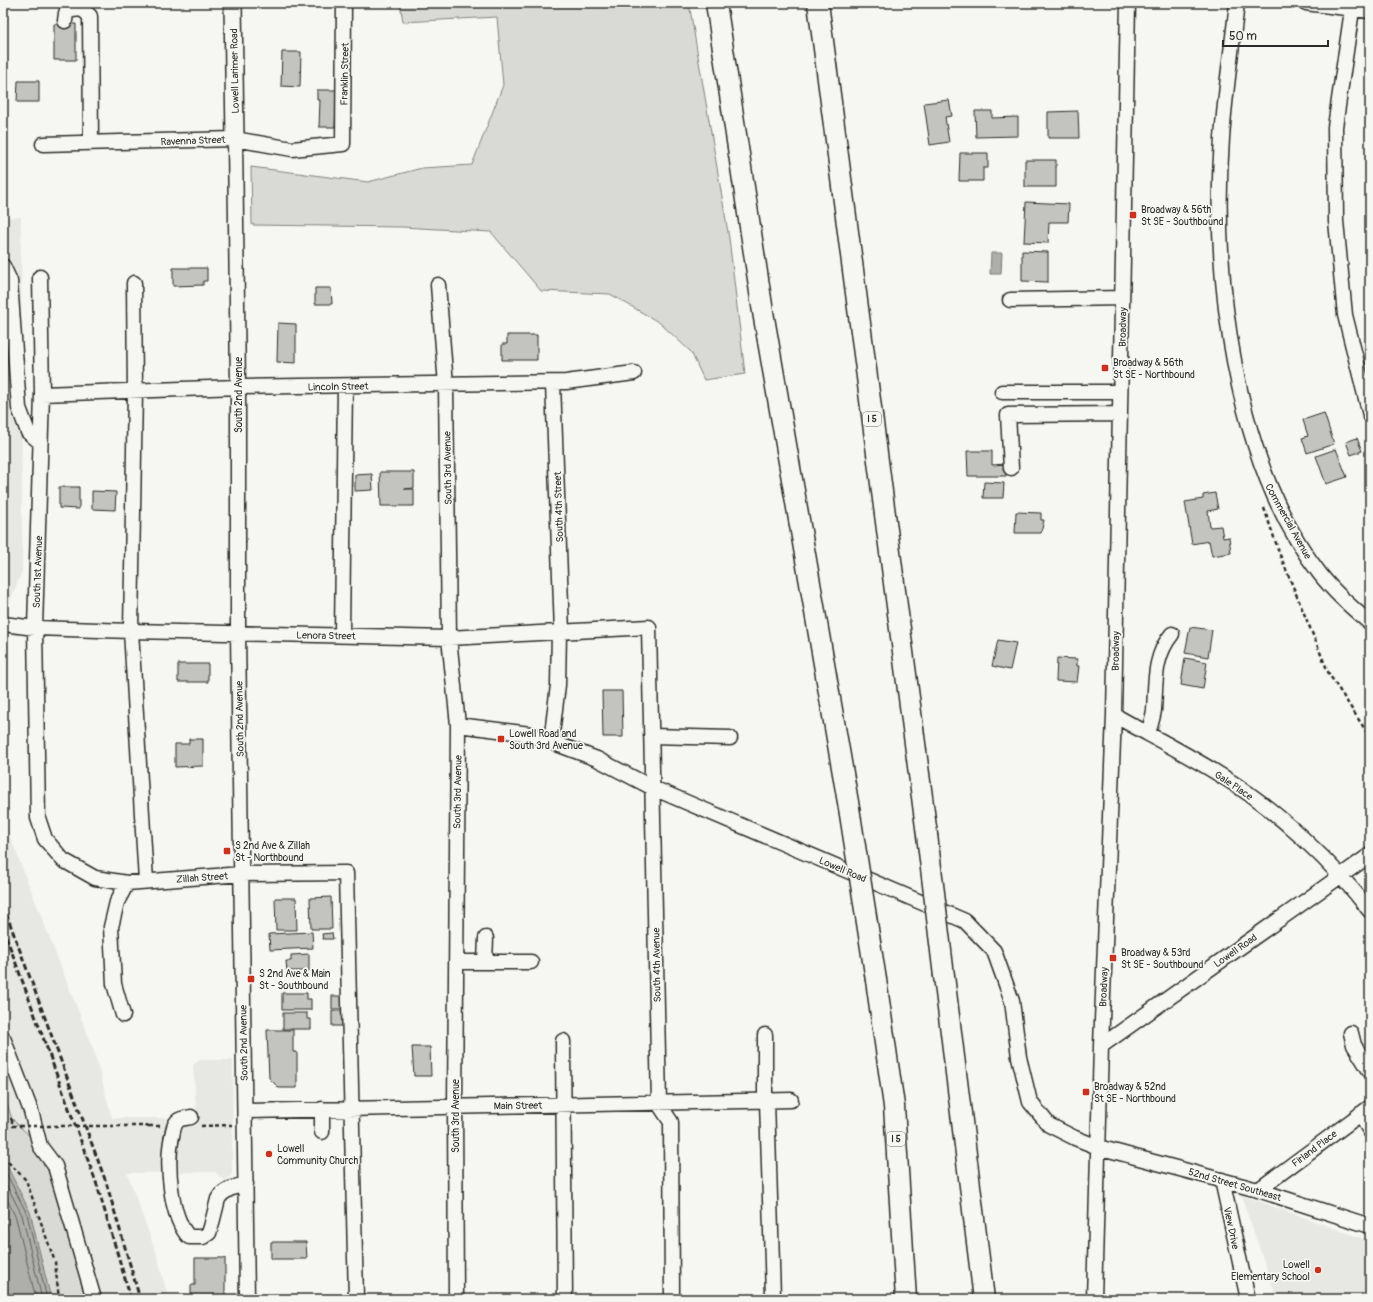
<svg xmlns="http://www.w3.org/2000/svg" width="1373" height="1302" font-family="Pangolin,sans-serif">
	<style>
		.built { fill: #e7e7e3 }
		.green { fill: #d9d9d5; stroke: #828280 }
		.water { fill: #aeaeab; stroke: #7a7a78 }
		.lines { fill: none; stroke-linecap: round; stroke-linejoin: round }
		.shore { stroke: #5f5f5e; stroke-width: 1 }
		.building { fill: #c3c3c0; stroke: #2b2b2b }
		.minor-casing { stroke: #2b2b2b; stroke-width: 17 }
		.major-casing { stroke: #2b2b2b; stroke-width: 20 }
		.highway-casing { stroke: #2b2b2b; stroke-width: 23 }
		.path { stroke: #2b2b2b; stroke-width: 2.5; stroke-dasharray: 4 3; stroke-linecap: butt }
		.minor { stroke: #f6f6f2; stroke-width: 14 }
		.major { stroke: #f6f6f2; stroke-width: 17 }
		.highway { stroke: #f6f6f2; stroke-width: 20 }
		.rail { stroke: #2b2b2b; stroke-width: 3; stroke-dasharray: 6 3; stroke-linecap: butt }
		.highway-bridge-casing { stroke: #2b2b2b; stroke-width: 23; stroke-linecap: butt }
		.path-bridge { stroke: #2b2b2b; stroke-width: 2.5; stroke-dasharray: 4 3; stroke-linecap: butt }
		.highway-bridge { stroke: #f6f6f2; stroke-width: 20 }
		.poi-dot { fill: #c8321e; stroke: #f6f6f2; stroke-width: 1.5 }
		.labels { text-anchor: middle; stroke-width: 3.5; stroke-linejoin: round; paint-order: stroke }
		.shield { fill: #f6f6f2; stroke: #686867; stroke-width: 1 }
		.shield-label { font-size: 9px; font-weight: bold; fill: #2b2b2b }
		.street-label { font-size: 10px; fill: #2b2b2b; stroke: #f6f6f2 }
		.poi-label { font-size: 10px; fill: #2b2b2b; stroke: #f6f6f2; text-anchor: start }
	</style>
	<rect width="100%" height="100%" fill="#f6f6f2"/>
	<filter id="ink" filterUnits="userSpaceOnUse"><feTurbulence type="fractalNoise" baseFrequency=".025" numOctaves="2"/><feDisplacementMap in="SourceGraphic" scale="8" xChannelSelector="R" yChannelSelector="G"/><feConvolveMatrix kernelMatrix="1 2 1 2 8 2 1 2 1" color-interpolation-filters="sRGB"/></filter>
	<g filter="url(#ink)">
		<path class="built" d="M21 217 22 571 5 614H3V218Z
			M3 819 94 1051 112 1118H197L193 1065 200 1060H233L232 1174 225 1181 215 1172 127 1173 158 1258 168 1299H94L40 1146 12 1119 3 1091Z
			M1241 1195 1370 1241V1299H1277Z"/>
		<path class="green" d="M400 3H689L729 238 745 374 704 380 691 352 660 323 610 294 541 291 491 232 402 227 252 225 251 167 368 182 422 168 472 165 503 85 497 17 403 22Z
			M3 1091 12 1119 40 1146 55 1166 94 1299H3Z"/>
		<path class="water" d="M991 253H1002L1001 274H990Z
			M3 1158 30 1212 51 1299H12L3 1290Z"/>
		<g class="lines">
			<path class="shore" d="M3 1167 27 1214 47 1299
				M3 1178 22 1215 42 1299
				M3 1191 16 1218 36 1299"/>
		</g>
		<path class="building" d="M54 24H76V60H54Z
			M282 52H301L300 87 281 86Z
			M18 81H39V102H17Z
			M317 90H337L335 127H319L320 100H317Z
			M949 100 952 116 945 117 949 142 930 145 924 103Z
			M975 111H992V118L1018 117V136L976 137Z
			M1078 111 1079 138H1048V112Z
			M960 153H988V168H983V181H959Z
			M1025 160H1056V187H1025Z
			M1026 202 1069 204 1068 222H1049L1048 243 1024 242Z
			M1022 251 1048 252V282L1022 281Z
			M173 268H207V281H203V285L173 286Z
			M315 288H331L332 304H315Z
			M278 323 296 324V363L277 362Z
			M507 335H537V360H502V344H507Z
			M1324 413 1334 444 1307 453 1302 438 1308 436 1303 420Z
			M1357 438 1362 451 1351 455 1346 442Z
			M1336 449 1347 477 1326 484 1316 456Z
			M967 451H992V465L1006 464V476H968Z
			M380 472H414V488L404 489H414V506H381Z
			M372 474 373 490 355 491V475Z
			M984 482 1004 483 1003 498H983Z
			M59 487H79V509L59 508Z
			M92 491 116 492 115 510 92 509Z
			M1215 493 1218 509 1208 511 1210 527 1221 526 1223 538 1229 537 1231 553 1212 556 1209 541 1192 544 1185 502 1203 499V495Z
			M1016 512 1041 513V520H1044L1041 533H1015Z
			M1190 627 1212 630 1208 657 1185 653Z
			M998 640 1016 643 1010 670 992 666Z
			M1057 658 1077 659V666H1079L1077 682 1056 681Z
			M1185 658 1207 662 1203 689 1181 685Z
			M178 664H208V682H178Z
			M602 691H622L623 737H603Z
			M189 739H203V766L175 767V744H189Z
			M331 897 332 929H311L310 898Z
			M275 898H296L297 930H276Z
			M312 932 313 948 270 950 269 934Z
			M332 933 333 939H323L322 934Z
			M309 954V971H287L286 961H291V955Z
			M282 993H307V999H311V1010H282Z
			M332 996H343V1009H332Z
			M332 1011H343V1026H332Z
			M283 1013H307V1019H311V1029H283Z
			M267 1030H293V1052H297V1088H279L269 1078Z
			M412 1047H430L431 1076H414Z
			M271 1242H306L307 1259H271Z
			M195 1258H225V1299L191 1298V1285H195Z"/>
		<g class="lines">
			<g class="minor-casing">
				<path id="minor" d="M1237 3C1232 48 1225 93 1222 138 1212 276 1234 463 1320 574 1334 592 1353 609 1370 623
					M1306 3 1370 11
					M1353 3 1335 127 1336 221 1345 315 1370 415
					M65 21 66 13 72 10 82 9 90 16 91 143
					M235 139 238 387V633L247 1299
					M43 144 235 139 292 149 343 144 344 3
					M3 266 10 281 19 408 28 432 40 442
					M40 277 42 394 35 628 38 818 45 839 63 860 95 878 127 883 241 874 346 873 356 1299
					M134 283 135 391 131 631 146 881
					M438 285 446 385 449 638 458 725 455 1106 456 1299
					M1010 300 1122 298
					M553 383 562 632
					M1002 392H1120
					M42 394 238 387 566 382 634 373
					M1011 468 1008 415 1120 414
					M3 624 35 628 131 631 449 638 649 627 659 1104 671 1122 672 1299
					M342 635 345 386
					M1114 715C1151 736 1189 755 1225 778 1276 809 1334 864 1370 911
					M458 725 530 734 597 759 653 788 965 921 994 951 1012 1001 1019 1057 1030 1102 1049 1125 1075 1138 1098 1147 1258 1190 1370 1226
					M1148 734C1150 726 1153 718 1154 710 1156 683 1153 657 1172 634
					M651 736 730 738
					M551 742 558 685 559 632
					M456 962H531
					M485 962 486 938
					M123 1015 114 984 111 927 117 902 127 883
					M1351 1033 1354 1045 1370 1071
					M765 1035V1101
					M3 1038 31 1111 40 1146 55 1166 94 1299
					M563 1041 565 1299
					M1101 1046 1370 855
					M767 1101 773 1296
					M322 1109V1132
					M245 1111 791 1100
					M1360 1114 1370 1131
					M191 1117C188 1118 182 1118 179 1120 174 1123 173 1131 172 1136 166 1163 170 1217 189 1237H203L209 1233 211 1227 218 1199C224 1189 235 1187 246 1184
					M1222 1180 1248 1299
					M1258 1190 1370 1107
					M1094 1299 1101 1046 1114 715 1128 3"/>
			</g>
			<g class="major-casing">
				<path id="major" d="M233 3 235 139"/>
			</g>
			<g class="highway-casing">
				<path id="highway" d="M716 3 763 312 849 808
					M818 3 927 835
					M944 976 984 1299
					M876 980 894 1106 906 1299"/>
			</g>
			<path class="path" d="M1264 508 1280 555 1329 674 1370 737
				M3 1119H12
				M149 1126H160
				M201 1126 232 1125
				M3 1157 26 1180 55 1262 59 1299"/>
			<use href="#minor" class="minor"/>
			<use href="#major" class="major"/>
			<use href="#highway" class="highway"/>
			<path class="rail" d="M3 905 106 1182 140 1299
				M3 928 97 1185 131 1299"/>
			<g class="highway-bridge-casing">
				<path id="highway-bridge" d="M849 808 876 980
					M927 835 944 976"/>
			</g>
			<path class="path-bridge" d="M12 1119V1126H149"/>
			<use href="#highway-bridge" class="highway-bridge"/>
		</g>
	</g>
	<g class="poi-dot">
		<rect x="1129" y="211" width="8" height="8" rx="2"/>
		<rect x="1101" y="364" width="8" height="8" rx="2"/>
		<rect x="497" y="735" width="8" height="8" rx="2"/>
		<rect x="223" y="847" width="8" height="8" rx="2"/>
		<rect x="1109" y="954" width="8" height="8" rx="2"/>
		<rect x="247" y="975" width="8" height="8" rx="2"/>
		<rect x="1082" y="1088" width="8" height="8" rx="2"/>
		<circle cx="269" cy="1154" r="4"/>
		<circle cx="1318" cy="1270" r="4"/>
	</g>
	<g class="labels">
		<g class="shield">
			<rect x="863" y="412" width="18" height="14" rx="3"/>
			<rect x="887" y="1132" width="18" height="14" rx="3"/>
		</g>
		<g class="shield-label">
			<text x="872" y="422">I 5</text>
			<text x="896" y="1142">I 5</text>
		</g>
		<g class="street-label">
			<text transform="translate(234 71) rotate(-91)" y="4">Lowell Larimer Road</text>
			<text transform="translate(344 74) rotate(-89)" y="4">Franklin Street</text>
			<text transform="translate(193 140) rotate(-2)" y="4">Ravenna Street</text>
			<text transform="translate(1122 327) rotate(-89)" y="4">Broadway</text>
			<text transform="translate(338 386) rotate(-1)" y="4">Lincoln Street</text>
			<text transform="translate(238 395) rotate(-90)" y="4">South 2nd Avenue</text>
			<text transform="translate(447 468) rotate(-91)" y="4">South 3rd Avenue</text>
			<text transform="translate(558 507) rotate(-92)" y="4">South 4th Street</text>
			<text transform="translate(1289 521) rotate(61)" y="4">Commercial Avenue</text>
			<text transform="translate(37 572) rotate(-88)" y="4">South 1st Avenue</text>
			<text transform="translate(326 635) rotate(1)" y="4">Lenora Street</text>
			<text transform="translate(1115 651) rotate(-89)" y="4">Broadway</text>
			<text transform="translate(239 719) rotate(-91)" y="4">South 2nd Avenue</text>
			<text transform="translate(1234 785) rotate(34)" y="4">Gale Place</text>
			<text transform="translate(457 792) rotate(-89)" y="4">South 3rd Avenue</text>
			<text transform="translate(843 869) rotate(23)" y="4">Lowell Road</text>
			<text transform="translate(202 877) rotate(-4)" y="4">Zillah Street</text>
			<text transform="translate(1235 950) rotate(-35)" y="4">Lowell Road</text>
			<text transform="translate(656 965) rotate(-91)" y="4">South 4th Avenue</text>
			<text transform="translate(1103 987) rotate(-88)" y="4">Broadway</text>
			<text transform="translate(243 1043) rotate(-91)" y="4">South 2nd Avenue</text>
			<text transform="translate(518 1105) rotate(-1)" y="4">Main Street</text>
			<text transform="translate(455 1116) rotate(-90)" y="4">South 3rd Avenue</text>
			<text transform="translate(1314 1148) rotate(-37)" y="4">Firland Place</text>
			<text transform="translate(1235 1184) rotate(16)" y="4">52nd Street Southeast</text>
			<text transform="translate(1232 1228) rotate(78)" y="4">View Drive</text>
		</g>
		<g class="poi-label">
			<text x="1141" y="213">Broadway &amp; 56th<tspan x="1141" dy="12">St SE - Southbound</tspan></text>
			<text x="1113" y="366">Broadway &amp; 56th<tspan x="1113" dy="12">St SE - Northbound</tspan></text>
			<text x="509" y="737">Lowell Road and<tspan x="509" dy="12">South 3rd Avenue</tspan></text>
			<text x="235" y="849">S 2nd Ave &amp; Zillah<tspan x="235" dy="12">St - Northbound</tspan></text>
			<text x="1121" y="956">Broadway &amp; 53rd<tspan x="1121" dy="12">St SE - Southbound</tspan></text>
			<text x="259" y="977">S 2nd Ave &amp; Main<tspan x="259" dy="12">St - Southbound</tspan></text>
			<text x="1094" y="1090">Broadway &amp; 52nd<tspan x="1094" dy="12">St SE - Northbound</tspan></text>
			<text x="277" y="1152">Lowell<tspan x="277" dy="12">Community Church</tspan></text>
			<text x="1310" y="1268" text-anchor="end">Lowell<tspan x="1310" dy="12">Elementary School</tspan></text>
		</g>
	</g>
	<rect width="1373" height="1302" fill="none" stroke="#f6f6f2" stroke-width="16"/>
	<rect x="8" y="8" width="1357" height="1286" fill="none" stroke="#2b2b2b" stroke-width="1.5" filter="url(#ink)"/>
	<path d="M1223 40v6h105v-6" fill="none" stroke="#2b2b2b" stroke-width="2"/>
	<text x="1229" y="40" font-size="12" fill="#2b2b2b" stroke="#f6f6f2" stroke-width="3" paint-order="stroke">50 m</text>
</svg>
